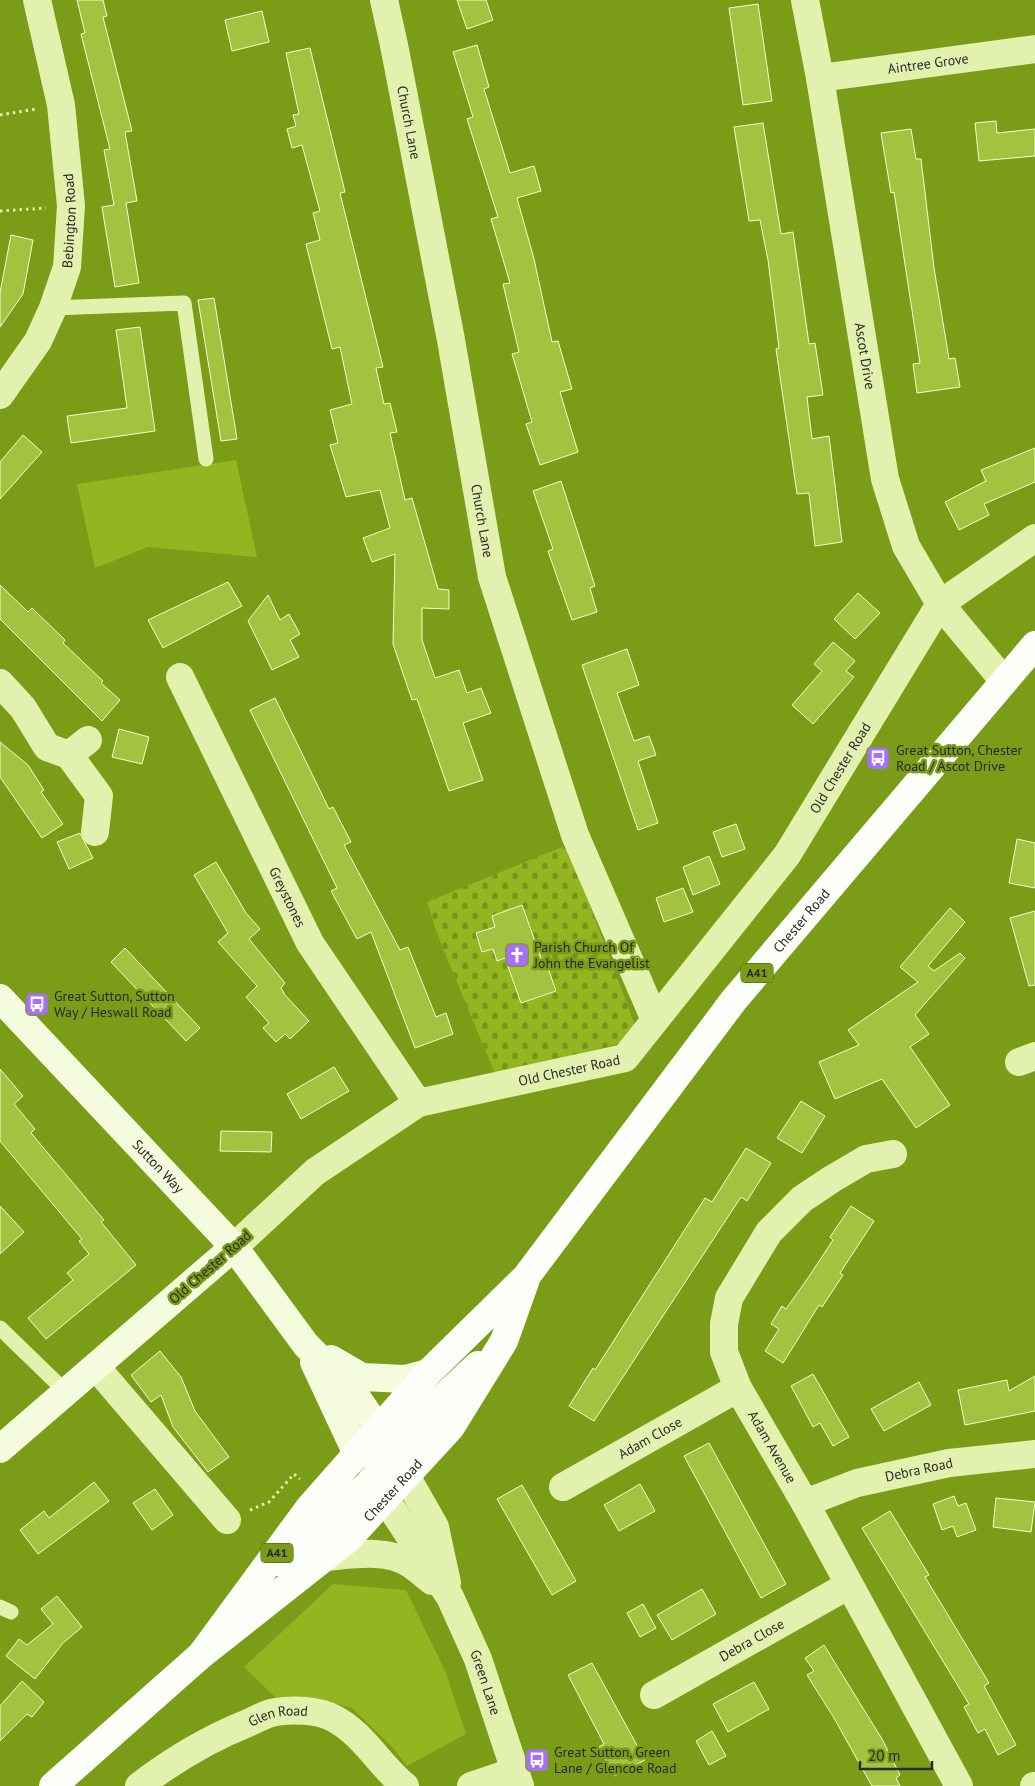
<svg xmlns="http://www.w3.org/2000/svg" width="1035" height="1786" font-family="'PT Sans',sans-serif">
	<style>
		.green { fill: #92b520 }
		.cemetery { fill: url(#cemetery-stones) }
		.building { fill: #a3c240; stroke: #f3fcd6 }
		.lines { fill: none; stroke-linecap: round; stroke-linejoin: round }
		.path { stroke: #e2f2ae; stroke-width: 3; stroke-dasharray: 2.5 4; stroke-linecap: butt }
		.service { stroke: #e2f2ae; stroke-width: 15 }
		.minor { stroke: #e2f2ae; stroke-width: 28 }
		.secondary { stroke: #f4fcdd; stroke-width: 28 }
		.primary { stroke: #fdfff9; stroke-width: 28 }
		.labels { text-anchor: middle; stroke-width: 5; stroke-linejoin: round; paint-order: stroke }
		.shield { fill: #7b9c17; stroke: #424c24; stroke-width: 1 }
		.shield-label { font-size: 12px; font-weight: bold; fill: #292929 }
		.street-label { font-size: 14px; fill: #292929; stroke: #7b9c17 }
		.poi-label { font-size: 14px; fill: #292929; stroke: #7b9c17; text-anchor: start }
	</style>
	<defs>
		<pattern id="cemetery-stones" width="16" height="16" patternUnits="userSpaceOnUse" patternTransform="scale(1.25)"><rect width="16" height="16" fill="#92b520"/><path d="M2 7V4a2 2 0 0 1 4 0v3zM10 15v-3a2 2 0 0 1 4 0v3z" fill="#77931c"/></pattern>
	</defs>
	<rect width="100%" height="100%" fill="#7b9c17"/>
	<path class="green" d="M236 460 257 557 148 547 95 568 77 484Z
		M333 1584 406 1590 446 1673 466 1734 407 1766 393 1748 352 1708 317 1698 278 1700 244 1667Z"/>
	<path class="cemetery" d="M567 845 635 1025 624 1042 496 1076 437 934 427 902Z"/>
	<path class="building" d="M77 0H103L107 16 103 17 132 131 125 132 137 201 126 203 139 283 115 287 102 207 114 205 104 150 110 149 81 34 85 33Z
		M457 0H486L493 20 467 29Z
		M758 4 772 101 743 105 729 8Z
		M262 11 269 42 232 51 225 20Z
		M477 45 489 87 484 89 510 173 534 166 541 191 517 198 534 259 552 342 558 341 572 389 560 392 578 452 540 465 526 424 532 422 512 354 519 352 503 284 510 283 491 219 498 217 467 119 473 117 453 52Z
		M310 48 345 192 340 193 383 367 376 368 384 404 390 403 397 432 390 433 405 500 412 498 438 589 449 590V609L422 608V640L435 678 459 670 467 693 481 688 491 713 463 723 483 780 449 791 417 699 412 700 393 644 395 554 372 562 363 538 390 528 380 490 346 497 330 445 338 443 330 410 352 404 340 347 332 349 306 244 320 240 313 213 320 211 302 145 292 148 287 129 296 126 293 115 299 114 286 53Z
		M996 121 997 133 1035 129V156L979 161 975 123Z
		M763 123 781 234 793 232 809 344 815 343 823 395 807 397 812 439 829 436 842 542 815 546 809 493 797 494 776 349 779 348 768 260 760 220 749 221 734 127Z
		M911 129 916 159H921L934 268 949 359 955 358 960 387 917 393 913 364 920 363 894 192 891 193 881 133Z
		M11 235 33 240 23 294 0 327V293Z
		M214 298 237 439 221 441 198 300Z
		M140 327 155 431 71 443 67 416 127 408 116 330Z
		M23 435 42 452 0 499V462Z
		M1035 448V482L984 504 989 515 959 530 945 502 986 481 981 470Z
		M561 481 595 586 590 588 597 612 572 620 548 551 553 549 533 491Z
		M228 582 242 606 163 648 148 620Z
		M0 585 28 612 32 608 65 640 63 643 103 681 101 683 120 700 102 721 0 619Z
		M858 593 880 613 855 639 834 619Z
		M268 595 280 620 289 614 300 634 290 640 299 657 272 670 248 621Z
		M833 642 855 661 846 671 854 677 813 724 792 705 822 671 814 664Z
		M627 649 639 685 617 693 634 741 649 736 656 755 638 761 658 823 638 830 582 665Z
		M275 698 329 809 333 807 351 842 344 845 400 950 408 947 436 1017 446 1013 453 1034 415 1048 371 932 357 939 331 891 337 888 250 710Z
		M119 729 149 737 142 764 112 757Z
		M0 742 28 765 44 790 41 792 63 824 42 838 0 777Z
		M736 824 745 849 722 857 713 832Z
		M80 833 93 858 69 869 57 842Z
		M1017 839 1035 843V888L1009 883Z
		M709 856 720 884 693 895 683 867Z
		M216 862 246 913 260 929 249 939 285 983 281 988 285 995 309 1021 290 1039 285 1034 276 1042 263 1028 269 1023 246 997 257 986 218 942 228 933 194 875Z
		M683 888 693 912 664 922 656 898Z
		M522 905 545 969 548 968 556 991 521 1003 505 958 497 961 493 949 482 952 476 933 495 927 492 916Z
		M950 908 965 922 928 966 934 971 960 953 965 958 915 1015 929 1034 910 1047 950 1105 916 1128 882 1079 835 1099 819 1062 859 1045 848 1030 918 982 900 967Z
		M1035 911V985L1029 986 1010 918Z
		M125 948 200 1028 186 1041 111 962Z
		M334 1067 349 1091 301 1119 287 1094Z
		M0 1069 23 1096 14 1104 35 1129 31 1133 104 1220 101 1222 136 1265 46 1339 28 1318 73 1280 67 1273 89 1254 79 1241 82 1239 0 1141Z
		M801 1101 825 1116 802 1153 777 1138Z
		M221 1131 272 1132 271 1152 220 1151Z
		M746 1148 771 1163 747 1201 741 1197 594 1421 569 1406 593 1368 595 1370 705 1198 712 1202Z
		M0 1206 24 1232 0 1254Z
		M851 1206 874 1221 840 1273 843 1275 822 1307 819 1305 783 1363 765 1351 779 1329 771 1324 782 1306 786 1309 810 1275 833 1240 830 1237Z
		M160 1351 181 1377 195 1411 229 1457 208 1472 173 1427 161 1395 151 1402 131 1375Z
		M813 1374 849 1437 833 1446 820 1423 813 1427 791 1386Z
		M1035 1376V1411L965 1425 958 1390 1007 1380 1009 1391Z
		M919 1382 931 1405 884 1431 871 1409Z
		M709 1443 786 1584 761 1598 684 1456Z
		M94 1482 109 1501 38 1554 20 1530 44 1511 49 1518Z
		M640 1484 655 1511 619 1531 604 1505Z
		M522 1485 576 1581 552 1595 497 1499Z
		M155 1489 173 1515 152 1530 133 1503Z
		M954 1496 958 1506 966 1503 976 1530 957 1537 953 1526 942 1530 933 1504Z
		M996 1498 1035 1502 1031 1532 993 1527Z
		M890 1511 929 1575 925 1577 989 1683 984 1686 1016 1745 998 1755 985 1729 978 1733 964 1707 969 1704 862 1528Z
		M702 1589 716 1614 672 1640 657 1615Z
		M57 1596 82 1627 63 1643 35 1679 6 1656 19 1639 27 1645 53 1624 41 1609Z
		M643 1604 656 1628 640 1637 627 1613Z
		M824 1645 882 1739 900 1775 896 1778 900 1786H872L834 1718 807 1675 814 1671 805 1658Z
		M592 1663 645 1760 615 1776 599 1747 604 1744 568 1675Z
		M22 1681 44 1702 32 1717 27 1714 0 1741V1706Z
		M754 1682 769 1709 728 1732 713 1704Z
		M712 1731 726 1756 709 1765 696 1741Z"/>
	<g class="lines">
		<path class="path" d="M0 115 36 109
			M0 211 46 208
			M250 1510 269 1502 294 1474 300 1479"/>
		<path class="service" d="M53 308 184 303 206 459
			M0 1328 66 1392
			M0 1607 11 1612"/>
		<g class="minor">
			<path id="s1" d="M384 0 394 45 451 340 492 577 575 835 655 1020"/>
			<path id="s2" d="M805 0 820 78 885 479 906 546 940 604 1004 681"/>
			<path id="s3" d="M820 78 1035 49"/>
			<path id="s4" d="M0 395 38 341 53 308 67 267 71 206 61 105 37 0"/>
			<path id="s5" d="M180 677 310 943 418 1103"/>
			<path d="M0 683 23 708 47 747 69 755 99 796 95 832"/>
			<path d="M69 755 88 740"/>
			<path d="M1019 1062 1035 1056"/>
			<path id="s6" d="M893 1154 866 1159 832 1179 802 1199 769 1232 729 1298 724 1324V1352L738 1388 805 1503 959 1786"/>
			<path id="s7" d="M234 1247 315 1172 418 1103 625 1058 787 855 940 604 1035 538"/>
			<path d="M96 1367 227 1520"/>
			<path d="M406 1476 435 1527 447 1583"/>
			<path id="s8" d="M372 1479 450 1597 478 1659 520 1786"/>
			<path id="s9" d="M563 1487 738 1388"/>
			<path id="s10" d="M805 1503 857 1483 949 1463 1035 1454"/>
			<path d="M325 1557C351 1555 387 1548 410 1564 418 1569 425 1576 432 1581"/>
			<path id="s11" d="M654 1695 849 1585"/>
			<path id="s12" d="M139 1786C173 1760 208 1739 248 1723 257 1719 267 1713 276 1712 293 1709 318 1710 333 1718 363 1733 380 1766 405 1786"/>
			<path d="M471 1786 515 1771"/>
			<path d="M1034 1786H1035"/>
		</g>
		<g class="secondary">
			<path id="s13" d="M0 998 234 1247 306 1345 353 1392 392 1449"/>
			<path d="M331 1359 362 1377 405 1379 428 1373"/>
			<path d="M314 1362 357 1454"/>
			<path d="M0 1449 234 1247"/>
		</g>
		<g class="primary">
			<path d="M357 1454 394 1452 430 1410 478 1365"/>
			<path d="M283 1563 373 1480 406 1476"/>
			<path id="s14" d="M201 1655 309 1508 428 1373 526 1277 734 1000 1035 645"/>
			<path id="s15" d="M53 1786 201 1655 348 1539 451 1427 504 1341 525 1282"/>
		</g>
	</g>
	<defs>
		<g id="bus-square" transform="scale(1.25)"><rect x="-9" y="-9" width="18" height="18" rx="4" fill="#a86fff" stroke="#7b9c17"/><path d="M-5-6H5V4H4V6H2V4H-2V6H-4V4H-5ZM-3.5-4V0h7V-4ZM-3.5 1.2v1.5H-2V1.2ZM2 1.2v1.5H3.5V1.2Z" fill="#fff"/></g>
		<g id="church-square" transform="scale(1.25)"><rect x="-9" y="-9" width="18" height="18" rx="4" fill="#a86fff" stroke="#7b9c17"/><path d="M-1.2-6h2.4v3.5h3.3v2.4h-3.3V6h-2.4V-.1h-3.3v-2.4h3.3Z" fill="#fff"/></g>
	</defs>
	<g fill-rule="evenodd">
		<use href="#bus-square" x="878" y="758"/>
		<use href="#church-square" x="517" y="955"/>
		<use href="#bus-square" x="37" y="1004"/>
		<use href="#bus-square" x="537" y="1760"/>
	</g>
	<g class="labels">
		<g class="shield">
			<rect x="741" y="963.5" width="32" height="19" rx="4"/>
			<rect x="261" y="1543.5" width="32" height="19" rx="4"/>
		</g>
		<g class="shield-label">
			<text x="757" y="977">A41</text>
			<text x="277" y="1557">A41</text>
		</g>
		<g class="street-label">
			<text dy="5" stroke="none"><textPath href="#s3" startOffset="109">Aintree Grove</textPath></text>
			<text dy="5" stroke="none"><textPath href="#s1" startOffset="125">Church Lane</textPath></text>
			<text dy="5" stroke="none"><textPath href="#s4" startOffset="192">Bebington Road</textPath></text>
			<text dy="5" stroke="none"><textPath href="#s2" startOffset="361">Ascot Drive</textPath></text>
			<text dy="5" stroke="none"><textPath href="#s1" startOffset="530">Church Lane</textPath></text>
			<text dy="5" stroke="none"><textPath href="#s7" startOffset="808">Old Chester Road</textPath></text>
			<text dy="5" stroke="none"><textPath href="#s5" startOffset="245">Greystones</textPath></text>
			<text dy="5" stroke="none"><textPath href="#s14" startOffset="950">Chester Road</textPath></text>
			<text dy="5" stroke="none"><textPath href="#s7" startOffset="389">Old Chester Road</textPath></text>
			<text dy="5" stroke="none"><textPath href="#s13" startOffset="231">Sutton Way</textPath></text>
			<text transform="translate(210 1267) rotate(-41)" y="5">Old Chester Road</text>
			<text dy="5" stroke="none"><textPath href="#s9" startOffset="100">Adam Close</textPath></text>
			<text dy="5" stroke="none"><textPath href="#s6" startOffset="388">Adam Avenue</textPath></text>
			<text dy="5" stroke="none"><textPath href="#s10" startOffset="119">Debra Road</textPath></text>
			<text dy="5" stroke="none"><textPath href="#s15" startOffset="451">Chester Road</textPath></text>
			<text dy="5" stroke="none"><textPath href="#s11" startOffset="112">Debra Close</textPath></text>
			<text dy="5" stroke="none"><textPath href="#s8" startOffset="234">Green Lane</textPath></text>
			<text dy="5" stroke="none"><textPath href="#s12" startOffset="158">Glen Road</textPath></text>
		</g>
		<g class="poi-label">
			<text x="896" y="755">Great Sutton, Chester<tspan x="896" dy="16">Road / Ascot Drive</tspan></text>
			<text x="534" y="952">Parish Church Of<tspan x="534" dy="16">John the Evangelist</tspan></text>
			<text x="54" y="1001">Great Sutton, Sutton<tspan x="54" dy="16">Way / Heswall Road</tspan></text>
			<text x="554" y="1757">Great Sutton, Green<tspan x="554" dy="16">Lane / Glencoe Road</tspan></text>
		</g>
	</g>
	<path d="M860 1761v8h72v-8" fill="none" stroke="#292929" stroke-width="2.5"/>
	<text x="868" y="1761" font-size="15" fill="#292929" stroke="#7b9c17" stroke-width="4" paint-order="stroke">20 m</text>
</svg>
